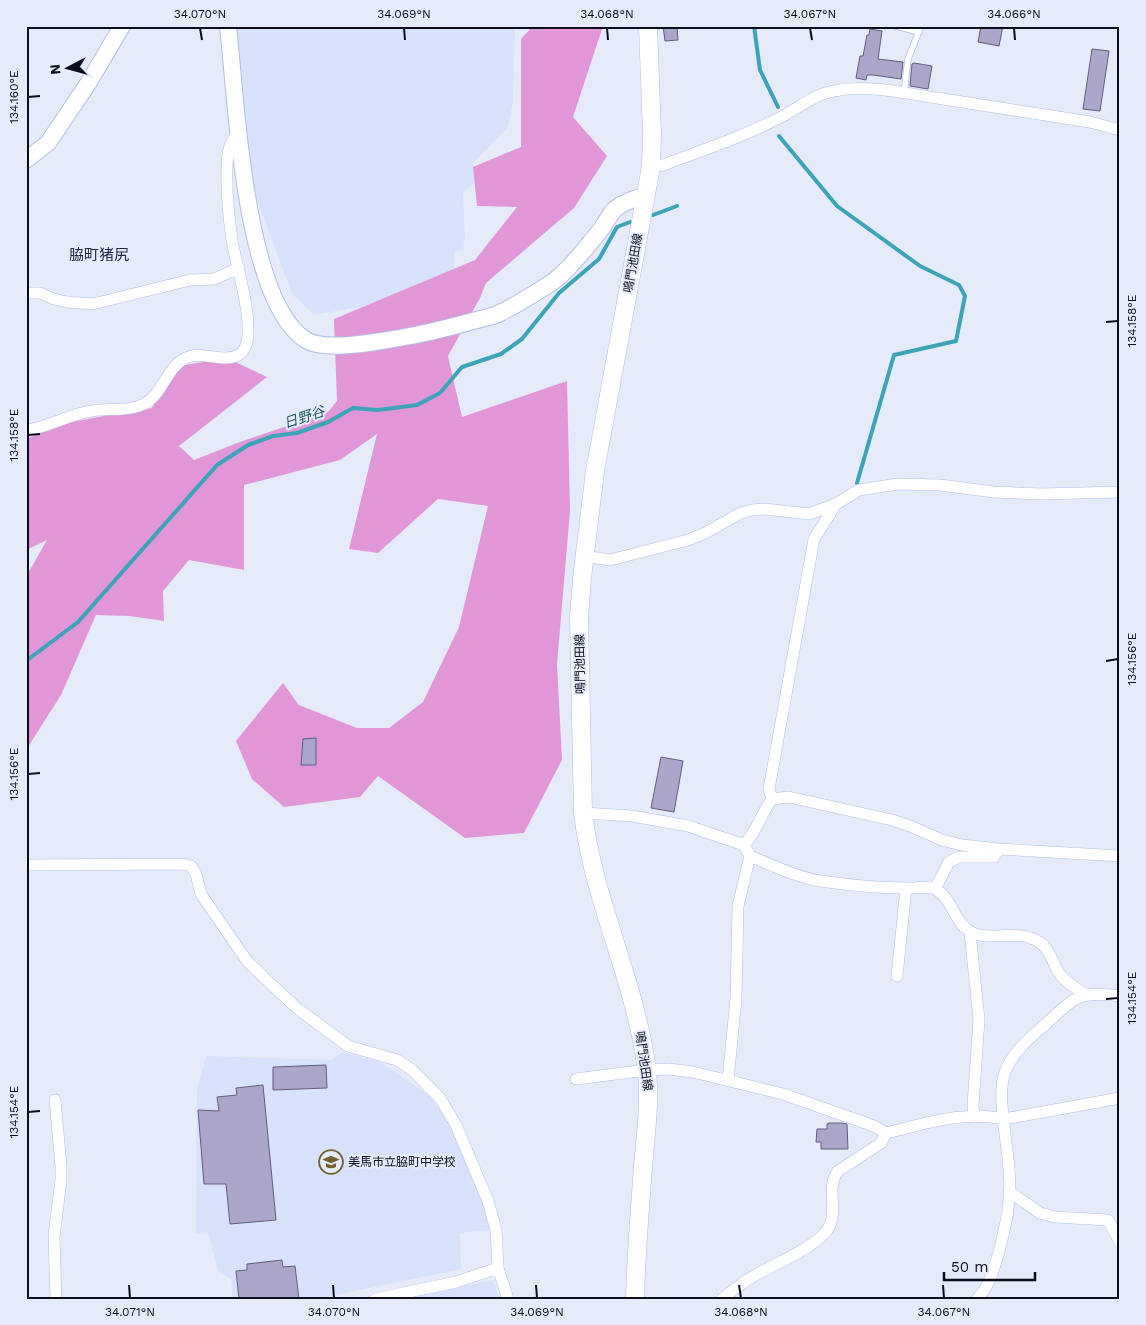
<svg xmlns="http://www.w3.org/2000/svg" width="1146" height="1325" font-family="'Work Sans','Noto Sans JP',sans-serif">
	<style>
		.built { fill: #d9e2fd }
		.forest { fill: #e197d7 }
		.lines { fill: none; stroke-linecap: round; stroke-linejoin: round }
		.stream { stroke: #3da4b7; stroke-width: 4 }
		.building { fill: #aca6cb; stroke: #625d7f }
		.lane-casing { stroke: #b2bde2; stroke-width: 7 }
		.street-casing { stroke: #b2bde2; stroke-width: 12 }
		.secondary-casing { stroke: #b2bde2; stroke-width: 18 }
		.primary-casing { stroke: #b2bde2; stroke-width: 19 }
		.lane { stroke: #fff; stroke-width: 5.5 }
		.street { stroke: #fff; stroke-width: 11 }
		.secondary { stroke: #fff; stroke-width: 16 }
		.primary { stroke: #fff; stroke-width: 18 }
		.ticks { fill: none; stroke: #0b0e1a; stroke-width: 2 }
		.labels { text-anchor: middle; stroke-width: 4; stroke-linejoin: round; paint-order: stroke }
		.street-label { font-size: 12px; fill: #0b0e1a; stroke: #e6ebfa }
		.poi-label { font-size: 12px; fill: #0b0e1a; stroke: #e6ebfa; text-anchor: start }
		.water-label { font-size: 14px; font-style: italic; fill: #1f5862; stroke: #e6ebfa }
		.quarter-label { font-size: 15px; fill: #212845; stroke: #e6ebfa }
		.neatline { fill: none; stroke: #0b0e1a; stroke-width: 2 }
		.ticks-label { font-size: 12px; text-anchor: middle; fill: #0b0e1a }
	</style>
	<rect width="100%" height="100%" fill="#e6ebfa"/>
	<path class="built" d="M236 26H515L513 101 508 127 473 163 474 183 463 193 465 238 463 249 454 252V269L365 306 314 315 292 294 248 175Z
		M343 1052 381 1063 429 1095 448 1121 483 1204 490 1230 460 1233 461 1269 316 1299H233L231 1279 218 1271 208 1232 196 1233 197 1090 206 1056 332 1060Z
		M493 1280 500 1299H399Z"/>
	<path class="forest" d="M533 26H603L573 117 607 156 574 208 486 283 480 298 448 356 462 417 567 381 570 511 557 664 562 760 524 833 465 838 378 776 360 797 284 807 252 779 236 741 283 683 299 705 357 728H389L423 702 459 627 488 506 438 499 378 553 349 549 377 434 340 460 244 485V570L189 560 163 591 164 621 129 616 96 615 61 695 26 750V609L28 604 26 577 47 540 26 550V439L60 424 115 414 152 408 173 367 227 358 267 377 179 446 194 460 240 442 328 412 337 401 334 319 475 260 517 207 477 206 473 167 521 147V39Z"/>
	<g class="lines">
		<path class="stream" d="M754 26 760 70 778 107
			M779 136 837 206 920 266 959 285 965 296 956 341 894 355 857 483
			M653 215 677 206
			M26 661 78 622 217 465 248 445 273 436 297 433 328 422 353 408 378 410 417 405 440 393 462 367 501 354 522 339 559 293 599 259 617 227 630 222"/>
	</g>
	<path class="building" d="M663 26H677L678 40 665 41Z
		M981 26H1003L999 46 978 42Z
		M870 29 882 31 878 59 903 62 901 79 873 75H867L866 80 856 78 860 56H863L867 35H869Z
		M1092 49 1109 51 1100 111 1083 109Z
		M914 63 932 66 928 89 910 86 912 64Z
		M316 738V765H301L303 739Z
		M661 757 683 761 674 812 651 808Z
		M326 1065 327 1088 273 1090V1067Z
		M263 1085 276 1220 230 1224 226 1184H204L198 1110 219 1111 217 1097 237 1095 236 1088Z
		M829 1123H842L847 1124 848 1149H821V1142H816L817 1129H827V1124Z
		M282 1260 283 1267 295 1266 299 1299H239L236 1271 247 1270V1264Z"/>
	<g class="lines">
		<g class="lane-casing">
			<path id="lane" d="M896 26 919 32
				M904 93 908 59 921 26"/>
		</g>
		<g class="street-casing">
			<path id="street" d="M651 167 663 165C703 150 745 136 783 116 800 107 815 94 834 91 870 84 908 94 943 99 992 107 1041 114 1090 122L1120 130
				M26 293H40L54 299 67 302 93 304 190 280 214 279 239 268
				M26 430C51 427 68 414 92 411 108 408 129 412 144 404 163 394 166 369 184 359 201 349 224 365 240 354 261 339 235 263 232 240 228 212 225 181 228 153 229 146 234 138 238 132
				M584 556 610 560 688 540 705 533 741 513 752 510 765 509 809 514 836 504 859 490 898 484 940 485 994 492 1041 494 1120 492
				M772 799 769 789 814 539 836 504
				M583 813 632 816 688 826 744 845C758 830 760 815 772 799L789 797 892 820 910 826 942 840 962 845 999 849 1120 856
				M744 845 750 856C769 864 801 879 821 881 848 885 877 888 905 888 914 889 925 885 935 889 952 897 954 923 971 932 987 941 1013 931 1031 938 1054 946 1050 965 1063 978 1069 984 1078 989 1084 994
				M26 865 183 864 191 866 196 874 201 894 247 961 272 985 298 1009 348 1046 397 1060 411 1069 440 1098 456 1125 488 1201 496 1230 498 1268
				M935 889 949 862 959 857H994L999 849
				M970 932 979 1020 973 1105 974 1115
				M897 976 906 888
				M576 1079 647 1070 668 1069 693 1072 783 1094 874 1126 886 1133
				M728 1080 736 998 738 906 750 856
				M55 1100 61 1166V1180L54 1236 56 1299
				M1010 1192 1040 1213 1055 1217 1108 1220 1120 1242
				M375 1299 456 1282 498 1268 508 1299
				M722 1299C730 1292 739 1286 747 1280 767 1267 816 1248 828 1229 839 1211 825 1188 838 1171L881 1143 886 1133C924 1124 964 1110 1004 1119L1120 1098
				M977 1299C989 1287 993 1271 998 1255 1006 1225 1012 1201 1009 1170 1008 1144 996 1095 1005 1072 1013 1051 1031 1037 1047 1023 1076 996 1079 991 1120 996"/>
		</g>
		<g class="secondary-casing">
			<path id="secondary" d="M228 26C236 95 244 302 306 340 325 352 377 342 399 338 424 334 448 328 473 321 481 319 490 317 498 314 517 305 534 294 551 283 565 274 591 242 602 228 606 222 610 214 615 209 625 201 635 198 646 196
				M26 160 48 143 89 82 122 26"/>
		</g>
		<g class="primary-casing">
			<path id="primary" d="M635 1299C636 1254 640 1210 643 1166 646 1132 651 1097 646 1064 634 978 593 899 583 813L579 618 582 578 595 471 651 167 652 134 648 26"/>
		</g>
		<use href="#lane" class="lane"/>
		<use href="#street" class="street"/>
		<use href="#secondary" class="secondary"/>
		<use href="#primary" class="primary"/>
	</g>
	<path class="ticks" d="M200 28 202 40M404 28 405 40M607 28 608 40M810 28 812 40M1014 28 1015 40M28 97 40 96M1106 322 1118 321M28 435 40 434M1106 661 1118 659M28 774 40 773M1106 999 1118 998M28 1112 40 1111M129 1285 130 1298M333 1285 334 1298M536 1285 537 1298M739 1285 741 1298M943 1285 944 1298"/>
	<defs>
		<g id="school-ring" transform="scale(1.25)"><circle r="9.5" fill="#e6ebfa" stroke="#72612f" stroke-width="1.5"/><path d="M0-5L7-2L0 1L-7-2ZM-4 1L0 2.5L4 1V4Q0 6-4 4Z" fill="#72612f"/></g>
	</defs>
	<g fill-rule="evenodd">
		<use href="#school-ring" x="331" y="1162"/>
	</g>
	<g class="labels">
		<g class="street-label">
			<text transform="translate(633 263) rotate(-80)" y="4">鳴門池田線</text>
			<text transform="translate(580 664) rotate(-91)" y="4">鳴門池田線</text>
			<text transform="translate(644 1061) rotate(82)" y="4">鳴門池田線</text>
		</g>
		<g class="poi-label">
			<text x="348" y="1166">美馬市立脇町中学校</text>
		</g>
		<g class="water-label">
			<text transform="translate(304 417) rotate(-18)" y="5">日野谷</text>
		</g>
		<g class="quarter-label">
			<text x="99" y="260">脇町猪尻</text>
		</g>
	</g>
	<rect width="1146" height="1325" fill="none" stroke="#e6ebfa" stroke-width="55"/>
	<g transform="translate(68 68) rotate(264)" stroke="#e6ebfa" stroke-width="4" paint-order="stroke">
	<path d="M0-4L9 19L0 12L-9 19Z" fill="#0b0e1a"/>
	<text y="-8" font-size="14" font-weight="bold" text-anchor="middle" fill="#0b0e1a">N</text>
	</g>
	<path d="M944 1272v8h91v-8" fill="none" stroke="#0b0e1a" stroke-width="2.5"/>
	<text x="951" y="1272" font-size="15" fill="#0b0e1a" stroke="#e6ebfa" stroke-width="4" paint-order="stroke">50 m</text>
	<rect x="28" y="28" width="1090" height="1270" class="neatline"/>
	<g class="ticks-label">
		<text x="200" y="18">34.070°N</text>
		<text x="404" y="18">34.069°N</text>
		<text x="607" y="18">34.068°N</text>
		<text x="810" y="18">34.067°N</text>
		<text x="1014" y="18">34.066°N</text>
		<text transform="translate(14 97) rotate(-90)" y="4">134.160°E</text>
		<text transform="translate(1132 321) rotate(-90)" y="4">134.158°E</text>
		<text transform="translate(14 435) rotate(-90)" y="4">134.158°E</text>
		<text transform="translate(1132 659) rotate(-90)" y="4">134.156°E</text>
		<text transform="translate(14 774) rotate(-90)" y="4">134.156°E</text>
		<text transform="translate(1132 998) rotate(-90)" y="4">134.154°E</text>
		<text transform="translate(14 1112) rotate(-90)" y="4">134.154°E</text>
		<text x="130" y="1316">34.071°N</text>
		<text x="334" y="1316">34.070°N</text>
		<text x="537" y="1316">34.069°N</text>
		<text x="741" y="1316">34.068°N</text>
		<text x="944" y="1316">34.067°N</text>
	</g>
</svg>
